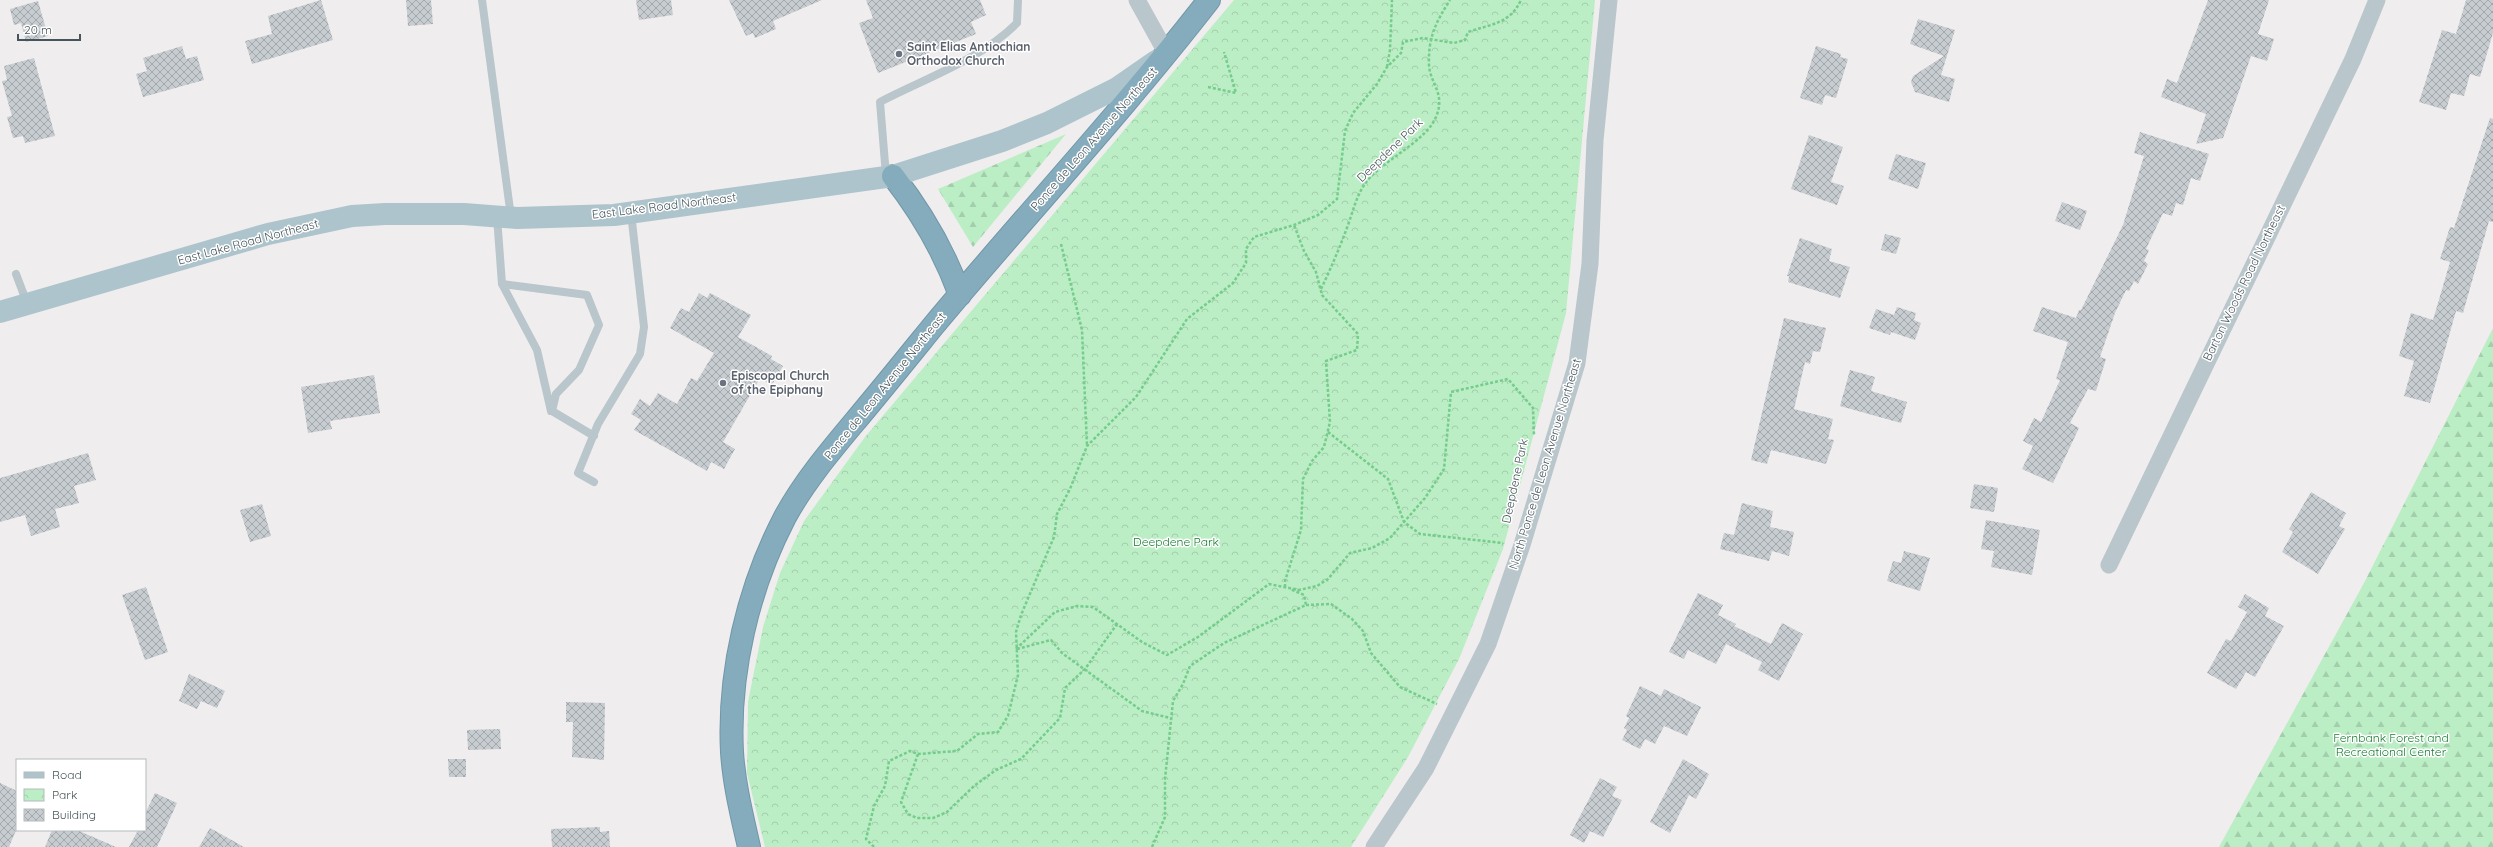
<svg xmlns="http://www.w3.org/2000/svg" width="2493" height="847" font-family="Quicksand,sans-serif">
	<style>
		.forest { fill: url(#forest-firs) }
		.park { fill: url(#park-crowns) }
		.building { fill: url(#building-cross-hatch) }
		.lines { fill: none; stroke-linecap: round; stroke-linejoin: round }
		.highway-casing { stroke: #7097a8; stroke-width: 24 }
		.path { stroke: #74cc8d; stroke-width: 2.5; stroke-dasharray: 3 2; stroke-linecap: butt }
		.lane { stroke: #b9c6cb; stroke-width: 8 }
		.street { stroke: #b9c6cb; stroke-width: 17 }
		.primary { stroke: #adc4cc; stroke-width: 22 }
		.highway { stroke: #85acbc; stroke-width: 22 }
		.worship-dot { fill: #6b7280; stroke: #fff; stroke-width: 1.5 }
		.labels { text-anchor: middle; stroke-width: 3; stroke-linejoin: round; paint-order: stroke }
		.worship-label { font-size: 12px; font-weight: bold; fill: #5b616d; stroke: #fff; text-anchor: start }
		.street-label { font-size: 12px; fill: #46555b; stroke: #fff }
		.park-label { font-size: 12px; fill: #177b33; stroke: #fff }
	</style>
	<defs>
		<pattern id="forest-firs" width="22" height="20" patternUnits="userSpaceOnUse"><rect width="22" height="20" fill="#bbeec4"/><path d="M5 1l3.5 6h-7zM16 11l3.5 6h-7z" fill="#a2ceab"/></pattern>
		<pattern id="park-crowns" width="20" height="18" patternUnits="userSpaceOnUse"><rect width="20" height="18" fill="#bbeec4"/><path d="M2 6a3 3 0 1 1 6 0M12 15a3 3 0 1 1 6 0" fill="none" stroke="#a2ceab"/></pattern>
		<pattern id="building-cross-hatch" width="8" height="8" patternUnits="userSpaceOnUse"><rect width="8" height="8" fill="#c7ccd0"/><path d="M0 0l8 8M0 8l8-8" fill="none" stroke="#a3a8ac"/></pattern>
	</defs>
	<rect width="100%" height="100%" fill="#f0edee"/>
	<path class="forest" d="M1066 134 973 247 938 189Z
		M2493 328V847H2219L2364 583Z"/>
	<path class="park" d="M1234 0H1595L1566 313 1503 549 1459 659 1408 757 1351 847H765L747 773 748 702 763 627 780 573 804 521 865 437Z"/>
	<path class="building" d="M321 0 333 40 252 64 245 41 272 34 268 16Z
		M406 0H431L433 24 408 26Z
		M636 0H671L673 15 639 20Z
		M729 0H822L773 21 776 29 755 38 753 33 746 36Z
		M866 0H980L986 15 971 22 976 34 878 73 859 23 873 18Z
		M2208 0H2269L2258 34 2274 39 2267 61 2251 56 2223 138 2196 144 2206 114 2161 97 2167 79 2177 83Z
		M2466 0H2493V33L2480 77 2470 74 2464 96 2451 93 2446 110 2419 102 2442 30 2456 34Z
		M38 1 48 36 26 42 21 23 14 25 10 9Z
		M1918 19 1955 30 1941 75 1955 79 1949 102 1915 92 1911 82 1913 76 1944 56 1910 44Z
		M182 46 186 59 197 56 204 80 143 97 136 74 147 71 143 58Z
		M1816 46 1841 54 1840 57 1848 59 1836 98 1825 95 1822 105 1800 98Z
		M34 58 55 136 25 143 23 136 13 138 7 117 12 116 2 81 7 80 4 66Z
		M2490 118 2493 119V222L2489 221 2463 313 2456 311 2430 403 2404 396 2414 361 2399 356 2411 313 2433 320 2450 262 2440 259 2450 227 2454 228Z
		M2140 132 2209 154 2200 181 2191 178 2183 205 2176 203 2172 216 2163 213 2146 249 2149 250 2144 261 2148 264 2138 284 2134 281 2129 291 2126 290 2115 313 2100 357 2106 359 2096 391 2088 389 2070 423 2079 428 2053 483 2022 469 2033 446 2023 441 2034 418 2041 422 2060 380 2056 379 2068 342 2033 331 2042 307 2076 318 2079 310H2081L2123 225 2144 156 2134 153Z
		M1809 135 1843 147 1831 182 1844 186 1837 205 1791 189Z
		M1896 154 1926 163 1918 189 1888 179Z
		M2062 202 2087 211 2080 230 2055 221Z
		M1885 234 1901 238 1896 254 1881 250Z
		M1800 238 1832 249 1829 261 1850 267 1840 298 1788 282 1789 276H1787Z
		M699 293 707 298 710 293 751 315 738 337 772 356 771 359 783 366 772 385 760 378 723 442 735 449 724 469 711 462 707 471 634 430 641 420 631 414 640 399 650 406 658 393 677 404 691 378 697 381 714 353 670 328 681 308 689 312Z
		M1897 307 1916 313 1914 320 1921 323 1915 340 1891 332 1890 335 1869 328 1876 309 1894 315Z
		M1784 318 1826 328 1820 352 1813 351 1810 364 1805 362 1794 409 1833 419 1828 439 1834 440 1826 464 1771 450 1767 464 1751 460Z
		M1850 370 1875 377 1871 391 1907 402 1901 423 1840 406Z
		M374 375 380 413 330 421 332 429 308 433 301 387Z
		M88 453 96 480 74 486 79 503 55 509 60 527 31 536 25 515 0 522V478Z
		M1974 484 1998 488 1994 512 1970 508Z
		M2311 492 2346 513 2339 526 2345 529 2318 574 2282 552 2293 532 2289 529Z
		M1742 503 1773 511 1770 527 1794 532 1789 556 1772 551 1769 561 1720 549 1724 533 1734 535Z
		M262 504 271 536 250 542 240 510Z
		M1986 520 2040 530 2032 575 1991 567 1994 551 1981 549Z
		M1904 551 1930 558 1920 591 1887 581 1893 561 1901 563Z
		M146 587 168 652 145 660 122 595Z
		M1698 593 1723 605 1718 615 1736 624 1734 626 1771 644 1782 623 1803 634 1779 681 1758 670 1762 662 1726 644 1716 664 1688 650 1684 659 1669 652Z
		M2245 594 2269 608 2265 616 2284 626 2255 677 2246 672 2236 689 2207 673 2226 639 2231 641 2247 612 2238 607Z
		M189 674 225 691 217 708 201 701 197 709 179 701Z
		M1640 686 1661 696 1664 689 1701 707 1687 736 1664 726 1655 744 1645 739 1640 749 1622 740 1627 730 1624 728 1629 718 1626 716Z
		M566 702 605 703 604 760 572 757 573 722H566Z
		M500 729 501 749 468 750 467 730Z
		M448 759H466V777H449Z
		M1683 759 1709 774 1696 799 1689 795 1670 833 1650 822Z
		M1600 778 1617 787 1612 796 1622 800 1603 837 1590 831 1584 843 1570 835Z
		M0 783 17 791V828L9 847H0Z
		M155 793 177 803 157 847H129L138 830H145V814Z
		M600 827V832L609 831 610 847H552L551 829Z
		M210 828 244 847H199Z
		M52 830H77L116 847H45Z"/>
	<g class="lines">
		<g class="highway-casing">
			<path id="highway" d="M893 176C922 213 944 251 960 295
				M749 847C742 816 734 784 732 752 728 673 748 588 785 517 804 482 831 450 857 419 883 388 908 357 934 325 1025 216 1122 112 1209 0"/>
		</g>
		<path class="path" d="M1387 67 1390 50 1392 0
			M1208 87 1236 93 1224 52
			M1061 244 1082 330 1087 446
			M1321 289C1331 268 1340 247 1348 225 1353 211 1356 198 1364 185 1379 162 1426 142 1436 117 1446 93 1430 84 1429 65 1428 37 1436 22 1450 0
			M1328 432 1388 479 1404 522 1420 534 1503 543
			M1285 587V581L1301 530 1303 479 1312 461 1324 447 1330 422 1326 361 1357 350 1358 334 1322 295 1316 272 1304 251 1294 225
			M1306 605 1331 604 1352 619 1363 631 1371 653 1400 687 1437 704
			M1016 649 1055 612 1077 606 1093 607 1142 642 1167 655 1198 637 1269 584 1299 590 1317 586 1328 579 1350 553 1372 548 1390 538 1425 498 1444 469 1451 392 1508 379 1533 408 1534 436
			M1017 649 1051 640 1062 653 1142 711 1170 718
			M918 754 901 802 908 814 917 818H933L947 812 974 786 996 770 1021 759 1060 718 1065 688 1085 669 1117 624
			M874 847 866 839 874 806 885 786 889 761 910 751 918 754 957 751 978 734 998 732 1008 716 1018 675 1016 632 1021 615 1054 537 1057 514 1070 489 1087 446 1136 397 1187 319 1233 283 1246 263V249L1254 237 1294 225 1318 215 1337 199 1345 131 1353 113 1377 84 1387 67 1401 53 1403 42 1423 38 1454 43 1465 40 1468 32C1491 24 1510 24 1521 0
			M1152 847 1165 817V779L1173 701 1183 684 1190 666 1224 643 1306 605 1304 595 1290 589"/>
		<path class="lane" d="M482 0 511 217
			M886 176 880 102C926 78 980 60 1017 23L1018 0
			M497 217 502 284 587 295 599 325 579 370 556 394 552 411 594 436
			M16 274 27 303
			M502 284 537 350 551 411
			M594 482 578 473 598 424 640 354 644 327 631 213"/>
		<path class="street" d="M1137 0 1167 54
			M2109 565 2353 59 2377 0
			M1374 847 1426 768 1488 644 1522 545 1577 363 1590 264 1595 140 1609 0"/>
		<path class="primary" d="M0 312 268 234 352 216 385 214H464L517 218 614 215 893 176 1002 141 1047 123 1117 88 1156 61"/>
		<use href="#highway" class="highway"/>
	</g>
	<g class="worship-dot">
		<circle cx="899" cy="54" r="4"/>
		<circle cx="723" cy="383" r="4"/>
	</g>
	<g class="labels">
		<g class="worship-label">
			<text x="907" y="51">Saint Elias Antiochian<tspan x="907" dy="14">Orthodox Church</tspan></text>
			<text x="731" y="380">Episcopal Church<tspan x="731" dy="14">of the Epiphany</tspan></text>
		</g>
		<g class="street-label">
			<text transform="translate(1094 139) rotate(-49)" y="4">Ponce de Leon Avenue Northeast</text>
			<text transform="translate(1390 150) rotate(-44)" y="4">Deepdene Park</text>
			<text transform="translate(664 206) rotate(-7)" y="4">East Lake Road Northeast</text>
			<text transform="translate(248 242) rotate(-15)" y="4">East Lake Road Northeast</text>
			<text transform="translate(2244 283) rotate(-64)" y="4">Barton Woods Road Northeast</text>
			<text transform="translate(885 386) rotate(-51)" y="4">Ponce de Leon Avenue Northeast</text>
			<text transform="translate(1545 464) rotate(-73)" y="4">North Ponce de Leon Avenue Northeast</text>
			<text transform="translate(1515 481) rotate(-78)" y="4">Deepdene Park</text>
		</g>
		<g class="park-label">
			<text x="1176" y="546">Deepdene Park</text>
			<text x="2391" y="742">Fernbank Forest and<tspan x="2391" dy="14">Recreational Center</tspan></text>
		</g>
	</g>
	<rect x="16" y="759" width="130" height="72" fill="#ffffff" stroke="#b5bbbd"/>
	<rect x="24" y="772" width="20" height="6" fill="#adc4cc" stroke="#b5bbbd"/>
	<text x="52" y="779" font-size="12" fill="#46555b">Road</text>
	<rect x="24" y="789" width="20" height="12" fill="url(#park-crowns)" stroke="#b5bbbd"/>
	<text x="52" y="799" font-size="12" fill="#46555b">Park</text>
	<rect x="24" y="809" width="20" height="12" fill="url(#building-cross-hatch)" stroke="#b5bbbd"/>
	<text x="52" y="819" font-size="12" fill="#46555b">Building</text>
	<path d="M18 34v6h62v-6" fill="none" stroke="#46555b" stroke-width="2"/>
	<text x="24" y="34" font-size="12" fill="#46555b" stroke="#ffffff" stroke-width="3" paint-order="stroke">20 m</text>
</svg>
